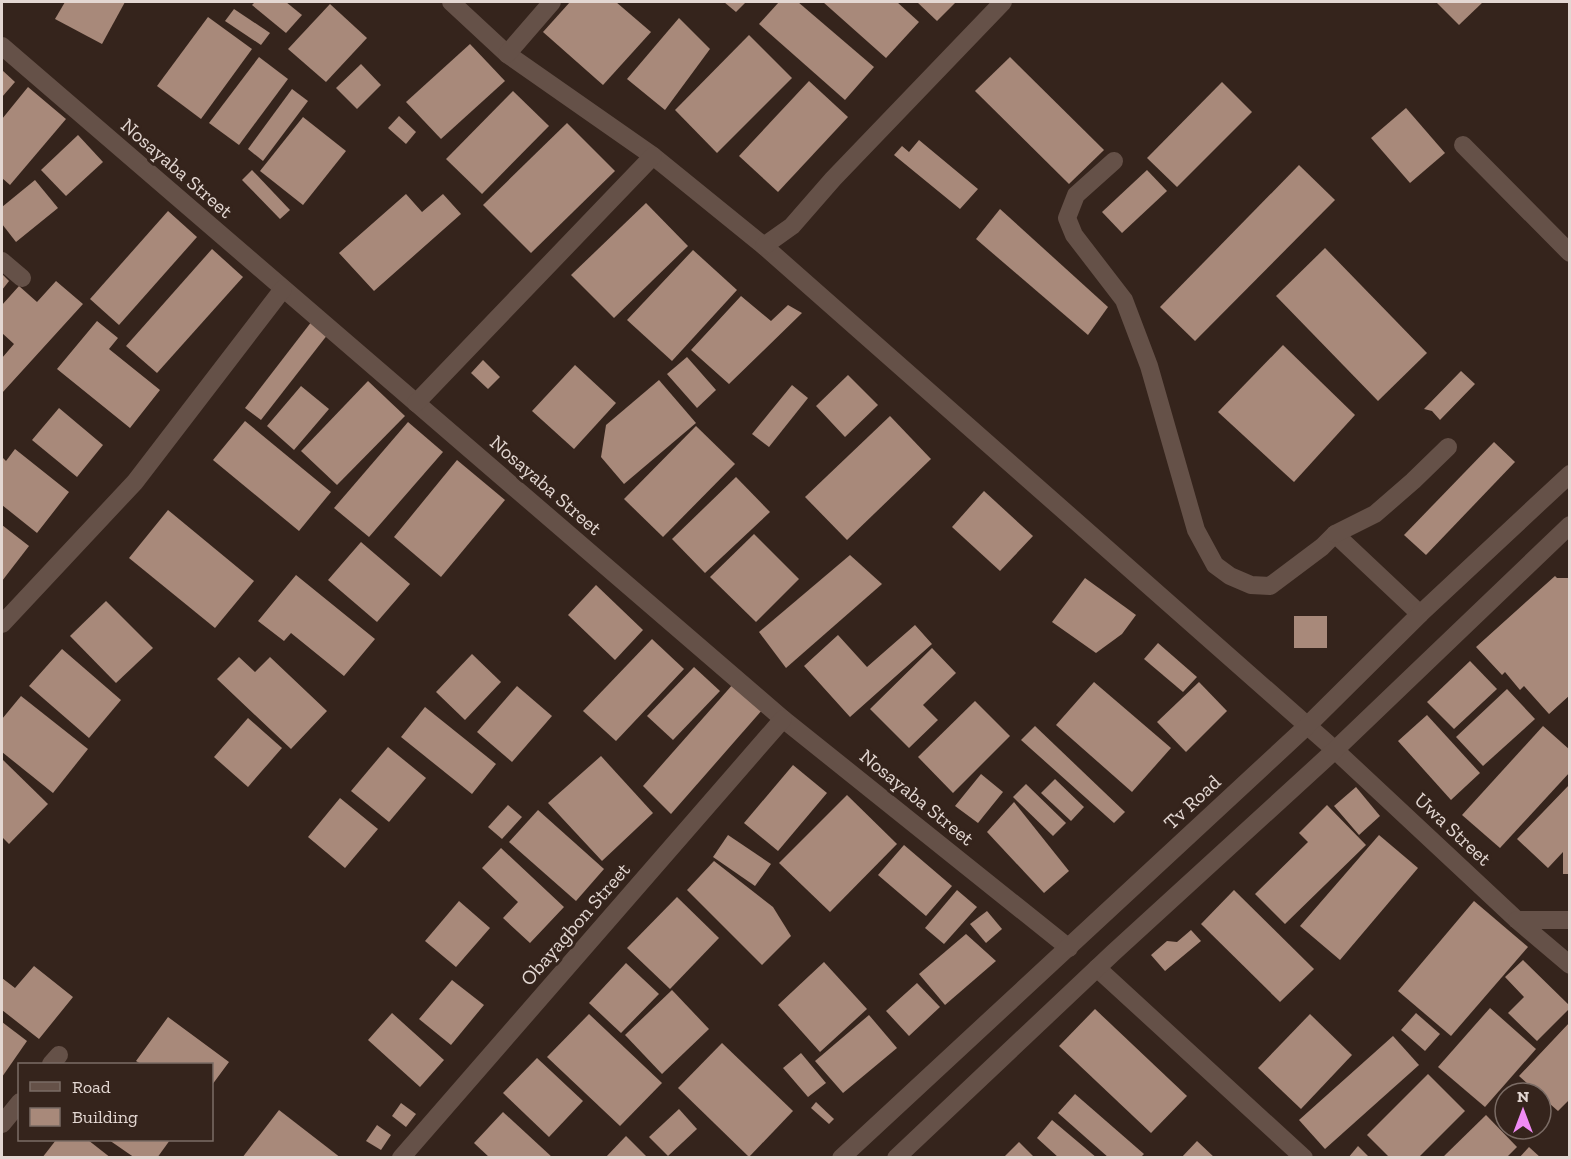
<svg xmlns="http://www.w3.org/2000/svg" width="1571" height="1159" font-family="'Zilla Slab',serif">
<style>
.building{fill:#a8897a}
.lines{fill:none;stroke-linecap:round;stroke-linejoin:round}
.minor{stroke:#655148;stroke-width:18}
.labels{text-anchor:middle;dominant-baseline:central;stroke-width:6;stroke-linejoin:round;paint-order:stroke}
.street-label{font-size:20px;fill:#e3d7d2;stroke:#35241c}
</style>
<rect width="100%" height="100%" fill="#35241c"/>
<g class="building">
<path d="M65,2h60l-23,42 -47,-25z"/>
<path d="M255,2h31l16,13 -16,18 -34,-28z"/>
<path d="M570,2h46l35,30 -48,53 -60,-53z"/>
<path d="M724,2h22l-10,10z"/>
<path d="M779,2h19l76,65 -29,33 -86,-76z"/>
<path d="M823,2h74l22,20 -33,36z"/>
<path d="M917,2h39l-19,19z"/>
<path d="M1436,2h47l-24,23z"/>
<path d="M330,4l37,34 -41,44 -38,-33z"/>
<path d="M234,9l36,24 -9,12 -36,-24z"/>
<path d="M208,17l44,32 -51,70 -44,-33z"/>
<path d="M679,18l31,31 -45,61 -38,-31z"/>
<path d="M749,35l43,43 -75,75 -42,-43z"/>
<path d="M470,44l35,37 -64,58 -35,-37z"/>
<path d="M259,57l29,22 -49,66 -30,-22z"/>
<path d="M1010,57l94,93 -35,34 -94,-93z"/>
<path d="M361,64l20,21 -24,24 -21,-21z"/>
<path d="M2,70l13,12 -13,15z"/>
<path d="M809,81l39,36 -70,75 -39,-36z"/>
<path d="M1222,82l30,30 -75,75 -30,-29z"/>
<path d="M28,87l38,32 -56,66 -8,-7v-59z"/>
<path d="M292,89l16,12 -45,60 -15,-12z"/>
<path d="M513,91l36,35 -67,68 -36,-35z"/>
<path d="M1406,108l39,45 -35,30 -39,-45z"/>
<path d="M399,116l17,16 -10,12 -18,-16z"/>
<path d="M303,117l43,34 -43,54 -43,-34z"/>
<path d="M567,123l48,48 -84,82 -48,-48z"/>
<path d="M78,135l25,27 -37,34 -25,-26z"/>
<path d="M919,140l59,49 -18,20 -66,-54 8,-9 7,6z"/>
<path d="M1299,165l36,35 -140,141 -35,-34z"/>
<path d="M252,170l38,40 -10,9 -38,-39z"/>
<path d="M1147,170l20,21 -45,42 -20,-21z"/>
<path d="M35,180l23,28 -42,34 -14,-18v-17z"/>
<path d="M406,194l16,18 21,-18 18,20 -87,77 -35,-38z"/>
<path d="M646,203l42,43 -74,72 -43,-43z"/>
<path d="M1000,209l108,98 -20,28 -112,-96z"/>
<path d="M168,211l29,26 -78,88 -29,-26z"/>
<path d="M1325,248l102,105 -49,48 -102,-105z"/>
<path d="M212,249l31,28 -86,96 -31,-27z"/>
<path d="M693,250l44,40 -65,71 -45,-41z"/>
<path d="M2,274l7,7 -7,9z"/>
<path d="M56,281l27,23 -81,89v-35l12,-14 -12,-11v-28l17,-19 18,16z"/>
<path d="M741,296l30,25 17,-16 14,8 -73,71 -38,-34z"/>
<path d="M97,321l21,17 -9,11 51,41 -30,38 -73,-59z"/>
<path d="M312,321l16,13 -67,86 -16,-12z"/>
<path d="M1283,345l72,70 -61,67 -76,-70z"/>
<path d="M687,357l29,33 -19,18 -30,-34z"/>
<path d="M483,360l17,17 -12,12 -17,-16z"/>
<path d="M575,365l41,38 -42,46 -42,-38z"/>
<path d="M1461,371l14,13 -35,36 -8,-9 -8,-2z"/>
<path d="M848,375l30,30 -33,32 -29,-31z"/>
<path d="M659,380l37,43 -72,61 -23,-27 5,-32z"/>
<path d="M368,381l37,35 -68,69 -36,-34z"/>
<path d="M792,385l16,13 -39,49 -17,-13z"/>
<path d="M301,386l28,23 -35,41 -27,-24z"/>
<path d="M59,408l44,37 -26,32 -45,-37z"/>
<path d="M890,416l41,43 -84,81 -42,-43z"/>
<path d="M245,421l86,71 -32,39 -86,-71z"/>
<path d="M408,422l35,30 -74,85 -35,-29z"/>
<path d="M696,426l39,38 -72,73 -39,-38z"/>
<path d="M1494,442l21,20 -89,93 -22,-20z"/>
<path d="M15,449l54,43 -32,41 -35,-28v-48l4,4z"/>
<path d="M457,460l48,40 -64,77 -47,-40z"/>
<path d="M736,477l34,35 -65,61 -33,-34z"/>
<path d="M984,491l49,45 -33,35 -48,-44z"/>
<path d="M168,510l86,71 -39,47 -86,-70z"/>
<path d="M2,525l27,21 -27,35z"/>
<path d="M754,534l45,45 -43,43 -46,-45z"/>
<path d="M361,542l49,42 -33,38 -49,-42z"/>
<path d="M850,555l32,29 -96,84 -27,-36z"/>
<path d="M296,575l79,64 -31,37 -53,-43 -7,8 -26,-20z"/>
<path d="M1555,576l2,2h13v117l-21,19 -25,-28 -4,4 -15,-18 -3,3 -26,-28z"/>
<path d="M1085,578l51,37 -14,19 -26,19 -44,-31z"/>
<path d="M596,585l47,45 -28,30 -47,-45z"/>
<path d="M106,601l47,47 -37,35 -46,-47z"/>
<rect x="1294" y="616" width="33" height="32"/>
<path d="M915,625l17,19 -82,73 -46,-51 34,-31 29,32z"/>
<path d="M652,639l32,30 -68,72 -33,-30z"/>
<path d="M1158,643l39,34 -14,15 -39,-33z"/>
<path d="M932,648l24,25 -33,32 15,15 -29,28 -39,-39z"/>
<path d="M62,649l59,51 -32,38 -60,-52z"/>
<path d="M472,654l29,28 -36,38 -29,-28z"/>
<path d="M239,657l16,15 15,-15 57,54 -36,38 -74,-70z"/>
<path d="M1470,661l27,28 -43,40 -27,-27z"/>
<path d="M694,667l26,24 -47,49 -26,-24z"/>
<path d="M1094,682l77,66 -39,44 -76,-67z"/>
<path d="M1199,682l28,29 -41,41 -29,-30z"/>
<path d="M734,683l29,26 -92,105 -28,-28z"/>
<path d="M517,686l35,30 -40,46 -35,-30z"/>
<path d="M1507,689l28,30 -52,47 -27,-29z"/>
<path d="M21,696l67,53 -35,44 -51,-41v-33z"/>
<path d="M975,701l35,35 -57,57 -35,-36z"/>
<path d="M425,707l71,57 -24,30 -71,-57z"/>
<path d="M1427,715l53,58 -29,27 -53,-59z"/>
<path d="M248,718l34,30 -34,39 -34,-30z"/>
<path d="M1035,726l90,86 -11,11 -93,-83z"/>
<path d="M1543,726l27,24v22l-70,76 -38,-33z"/>
<path d="M388,747l38,31 -37,44 -38,-31z"/>
<path d="M601,756l52,57 -51,48 -54,-58z"/>
<path d="M2,759l46,45 -39,40 -7,-7z"/>
<path d="M793,765l34,28 -49,58 -34,-28z"/>
<path d="M981,774l22,18 -25,31 -23,-17z"/>
<path d="M1055,779l29,28 -13,14 -30,-28z"/>
<path d="M1026,784l40,39 -13,13 -40,-39z"/>
<path d="M1570,784v90h-7v-22l-15,16 -31,-29z"/>
<path d="M1356,787l24,29 -21,19 -25,-29z"/>
<path d="M847,795l50,49 -67,68 -51,-49z"/>
<path d="M340,798l38,31 -33,39 -37,-31z"/>
<path d="M1014,802l55,69 -25,22 -57,-61z"/>
<path d="M508,805l14,12 -20,22 -14,-12z"/>
<path d="M1327,805l39,40 -81,79 -30,-30 53,-52 -9,-9z"/>
<path d="M538,810l66,59 -28,32 -67,-59z"/>
<path d="M728,835l43,29 -16,22 -42,-29z"/>
<path d="M1379,835l39,33 -78,92 -40,-34z"/>
<path d="M904,845l48,41 -26,30 -48,-41z"/>
<path d="M501,848l63,59 -34,36 -27,-25 15,-16 -36,-34z"/>
<path d="M714,861l59,46 18,29 -29,29 -75,-75z"/>
<path d="M957,890l20,17 -33,37 -19,-16z"/>
<path d="M1234,890l80,79 -34,33 -79,-78z"/>
<path d="M677,897l42,41 -49,51 -43,-41z"/>
<path d="M459,901l31,27 -34,39 -31,-26z"/>
<path d="M1474,901l54,46 -77,89 -53,-45z"/>
<path d="M987,911l15,18 -16,14 -16,-19z"/>
<path d="M1191,930l10,11 -36,30 -14,-16 16,-14 10,1z"/>
<path d="M966,934l30,27 -51,44 -26,-31z"/>
<path d="M1523,960l47,46v2l-33,33 -29,-28 16,-16 -19,-20z"/>
<path d="M824,962l43,47 -47,43 -42,-47z"/>
<path d="M626,963l33,31 -38,39 -32,-30z"/>
<path d="M34,966l39,31 -34,42 -37,-29v-32l13,10z"/>
<path d="M452,980l32,25 -33,40 -32,-26z"/>
<path d="M917,983l23,24 -31,29 -23,-25z"/>
<path d="M672,990l37,39 -47,45 -37,-39z"/>
<path d="M1490,1008l46,41 -51,58 -47,-40z"/>
<path d="M1095,1009l92,87 -36,37 -92,-87z"/>
<path d="M392,1013l52,47 -24,27 -52,-47z"/>
<path d="M1416,1013l24,21 -15,17 -24,-21z"/>
<path d="M589,1014l73,69 -42,43 -73,-69z"/>
<path d="M1310,1014l42,41 -51,54 -43,-41z"/>
<path d="M869,1015l28,33 -54,45 -28,-32z"/>
<path d="M168,1017l61,45 -17,23v-21h-71l-5,-3z"/>
<path d="M2,1022l25,19 -25,36z"/>
<path d="M1570,1022v77l-12,12 -17,-15v-3h-3l-19,-17z"/>
<path d="M1393,1036l26,29 -94,84 -26,-29z"/>
<path d="M722,1043l71,68 -44,46 -71,-69z"/>
<path d="M801,1053l25,30 -18,14 -25,-29z"/>
<path d="M537,1058l46,43 -34,36 -46,-44z"/>
<path d="M1428,1074l37,37 -47,47h-28l-23,-23z"/>
<path d="M1075,1094l69,60 -4,4h-31l-51,-45z"/>
<path d="M816,1102l18,17 -5,5 -18,-16z"/>
<path d="M401,1103l15,11 -10,13 -14,-11z"/>
<path d="M679,1109l18,20 -29,27 -19,-19z"/>
<path d="M279,1110l62,48h-99z"/>
<path d="M503,1112l50,46h-63l-16,-15z"/>
<path d="M1486,1115l31,32 -11,11h-64z"/>
<path d="M1052,1120l45,38h-38l-22,-20z"/>
<path d="M377,1125l14,10 -10,15 -15,-9z"/>
<path d="M626,1136l22,22h-43z"/>
<path d="M56,1140h32l23,18h-69z"/>
<path d="M109,1140h61l-13,18h-22z"/>
<path d="M1197,1141l18,17h-34z"/>
<path d="M1019,1142l16,16h-29l-1,-2z"/>
<path d="M1358,1146l12,12h-22z"/>
<path d="M1529,1147l12,11h-22z"/>
</g>
<g class="lines">
<g class="minor">
<path d="M451,2l56,52 146,102 111,90 571,504 182,170 53,45"/>
<path d="M2,46l781,673 286,229"/>
<path d="M507,54l45,-52"/>
<path d="M1463,145l107,108"/>
<path d="M1114,161l-38,34 -9,23 7,17 50,65 25,66 47,164 19,35 15,11 21,9 19,1 52,-39 13,-13 85,80"/>
<path d="M764,246l28,-20 41,-47 170,-177"/>
<path d="M2,261l20,17"/>
<path d="M416,403l237,-247"/>
<path d="M1335,534l40,-20 38,-33 35,-34"/>
<path d="M2,624l133,-142 148,-193"/>
<path d="M1517,920h53"/>
<path d="M1097,968l207,190"/>
<path d="M51,1064l8,-9"/>
<path d="M2,1124l18,-22"/>
<path d="M401,1158l382,-439"/>
<path d="M841,1158l466,-432 113,-112 150,-140"/>
<path d="M896,1158l217,-205 222,-203 235,-225"/>
</g>
</g>
<g class="labels">
<g class="street-label">
<text transform="translate(177 168) rotate(41)">Nosayaba Street</text>
<text transform="translate(546 485) rotate(41)">Nosayaba Street</text>
<text transform="translate(917 797) rotate(39)">Nosayaba Street</text>
<text transform="translate(1192 802) rotate(-43)">Tv Road</text>
<text transform="translate(1453 829) rotate(43)">Uwa Street</text>
<text transform="translate(575 924) rotate(-49)">Obayagbon Street</text>
</g>
</g>
<rect width="1571" height="1159" fill="none" stroke="#e3d7d2" stroke-width="6"/>
<rect x="18" y="1063" width="195" height="78" fill="#35241c" stroke="#7b6c65" stroke-width="1.5"/>
<rect x="30" y="1082" width="30" height="9" fill="#655148" stroke="#7b6c65" stroke-width="1.5"/>
<text x="72" y="1093" font-size="18" fill="#e3d7d2">Road</text>
<rect x="30" y="1108" width="30" height="18" fill="#a8897a" stroke="#7b6c65" stroke-width="1.5"/>
<text x="72" y="1123" font-size="18" fill="#e3d7d2">Building</text>
<g transform="translate(1523 1111)"><circle r="28" fill="#35241c" stroke="#7b6c65" stroke-width="1.5"/>
<path d="M0-4.5L10 22L0 15L-10 22Z" fill="#f08bf5"/>
<text y="-9" font-size="16" font-weight="bold" text-anchor="middle" fill="#e3d7d2">N</text>
</g>
</svg>
